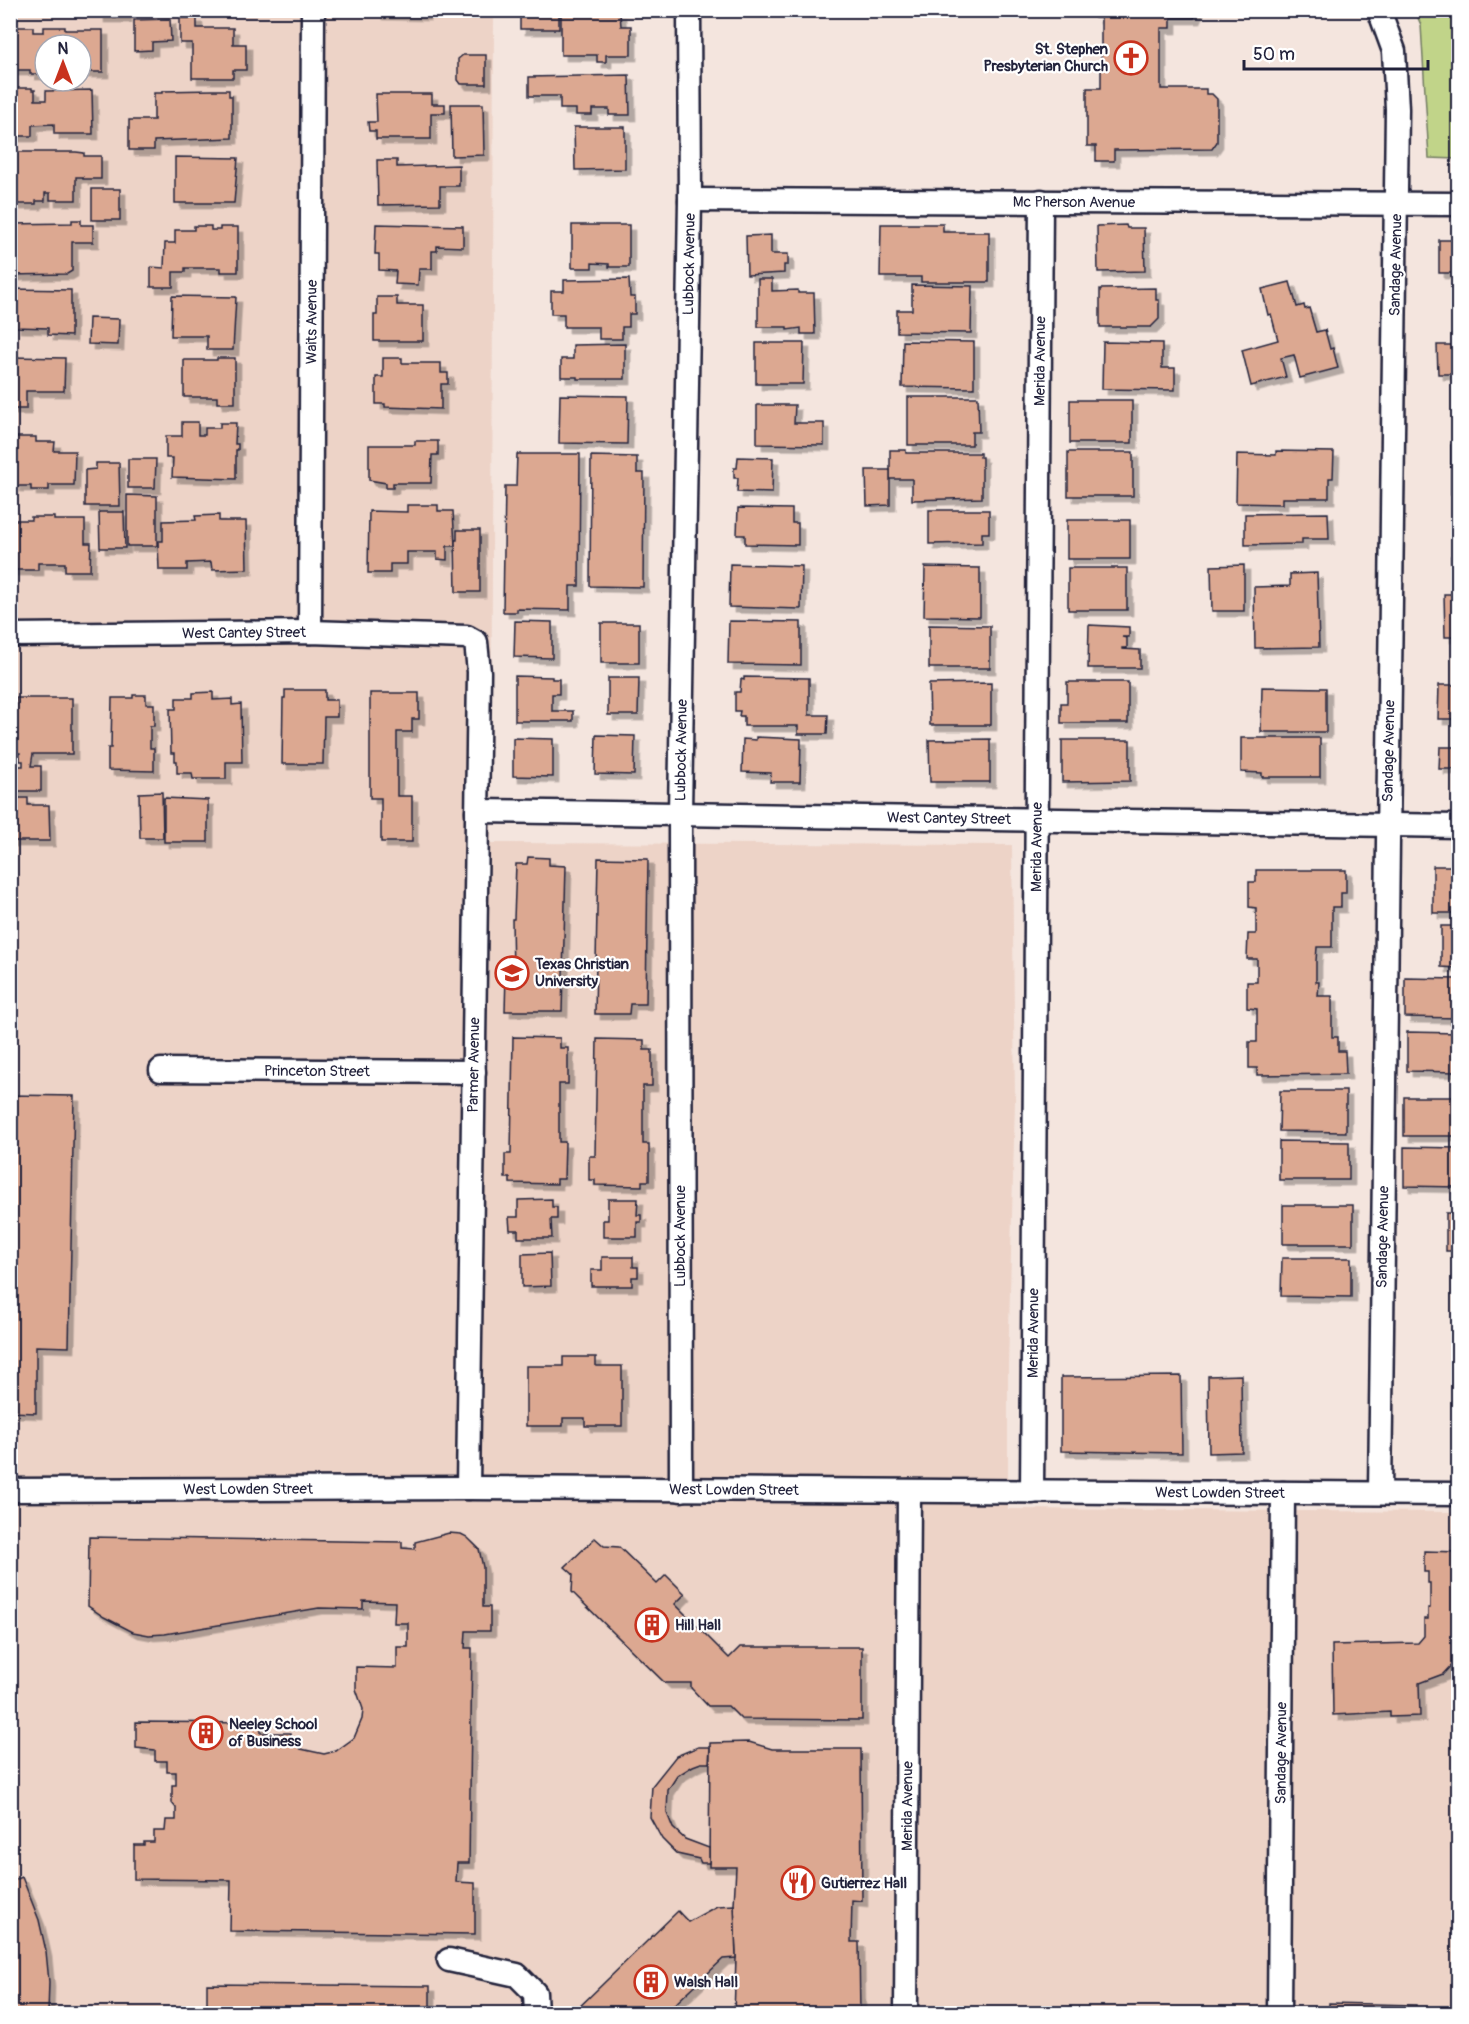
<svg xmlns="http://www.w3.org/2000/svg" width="1469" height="2024" font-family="Pangolin,sans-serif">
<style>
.built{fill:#edd3c7;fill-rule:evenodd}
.green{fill:#c1d489;stroke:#727b62;stroke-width:1.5}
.building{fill:#dca891;stroke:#22223b;stroke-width:1.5;filter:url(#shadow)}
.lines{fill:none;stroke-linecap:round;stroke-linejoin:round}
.street-casing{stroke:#22223b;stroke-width:27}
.street{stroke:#fff;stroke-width:22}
.labels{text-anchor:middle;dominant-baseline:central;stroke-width:4.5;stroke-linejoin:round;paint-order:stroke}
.poi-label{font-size:15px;font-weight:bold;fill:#22223b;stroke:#fff;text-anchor:start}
.street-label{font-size:15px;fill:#22223b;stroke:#fff}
</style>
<defs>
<filter id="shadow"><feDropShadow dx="5.5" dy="5.5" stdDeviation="0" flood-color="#0004"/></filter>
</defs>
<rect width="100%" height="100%" fill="#f4e5de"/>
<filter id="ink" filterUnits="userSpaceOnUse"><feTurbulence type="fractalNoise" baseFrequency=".0167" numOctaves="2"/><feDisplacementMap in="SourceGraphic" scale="12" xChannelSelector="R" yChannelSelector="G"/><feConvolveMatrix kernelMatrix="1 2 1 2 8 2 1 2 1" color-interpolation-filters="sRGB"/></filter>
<g filter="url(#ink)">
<path class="built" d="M11,11h483l-3,832 521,2 3,256 -7,266v142l450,3v501l-1447,1zM45,45h36v36h-36z"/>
<path class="green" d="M1415,11h43v148l-29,-1 -8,-133z"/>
<g class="building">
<rect x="99" y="10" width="27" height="7"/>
<path d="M377,10h48v5l-48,-1z"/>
<path d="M1091,10h107l-4,8h-23v10h-10v61h45v5h6l5,5v43l-5,7 -98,1v11h-18v-15h-9v-58h14v-70h-6v-6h-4z"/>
<rect x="520" y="11" width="39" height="18"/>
<path d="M561,13h59l1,13h10v29h-25v7h-9v-7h-36z"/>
<path d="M180,18h17v10h36v16h13v26h-13v8h-41v-35h-12z"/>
<path d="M170,19l1,22 -19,1v8l-18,1v-31z"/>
<path d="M12,27h21v5h11v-5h21v3h38v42h-22v-27h-36v29h-15v-4h-20z"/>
<path d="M463,55h23v29h-25l-3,-4v-21z"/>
<path d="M629,75l1,40h-21v-6h-17v6h-16v-6h-16v-13h-31v-19z"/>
<path d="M15,88h17v2h3v10h11v-9l46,-1 1,44h-39v-10l-22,1v11h-20v-32h3z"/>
<path d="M213,90h16v6h3v42l-78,3v9h-25v-30h25v-27h8v-2z"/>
<path d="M376,94h56v10h13v9h-14v26h-55v-8h-7l-1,-9h9z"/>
<path d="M451,104h32l1,51 -32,1z"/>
<path d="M574,127h51v42l-50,1z"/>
<path d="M10,152h66l8,1v3h17v23h-18v-2h-7v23h-26v-7h-5v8h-9v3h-21v-11h-5z"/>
<path d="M175,157l63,1 -4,45h-59z"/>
<path d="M377,160h20v7l62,-2v21h-19v18l-62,1z"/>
<rect x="92" y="189" width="28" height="31"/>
<path d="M72,220h9v5h12v17h-21v29l-5,3 -57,1v-51l62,-1z"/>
<path d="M376,224l87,2v21l-26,-1v5h-5v18h-13l-1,16 -23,-1 1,-13 -17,-1v-16h-4z"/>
<path d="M881,224h62v8h46v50h-68v-5h-41z"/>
<path d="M572,225h57v42h-20v-3l-17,-1v5h-20z"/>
<path d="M1126,225l1,3h17l1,43 -47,1 -1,-46z"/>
<path d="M194,226h17v4h9v-3h18v45h-17v-4h-36v4h-12v15h-22v-20l13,1 1,-25h10v-13h19z"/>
<path d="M771,235v19h17v11h-4v8l-37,2 -1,-39z"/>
<rect x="1439" y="240" width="19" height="33"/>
<path d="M629,279l1,18h5v17h-6v13h-7v12h-23v-12h-35v-13h-13v-23h13v-11z"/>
<path d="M758,279h14v12l26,-1v3h16l1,41h-14v-6l-14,2v-3h-29z"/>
<path d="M1290,282l7,25 7,-2 1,4 4,-1 7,24 9,-2 5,19 3,-1 5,20 -38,10 -6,-23 -13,3 5,19 -35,9 -9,-36 36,-10 -7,-26 -3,1 -6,-26z"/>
<path d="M912,285l60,1 -1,47 -74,-1v-22h15z"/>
<path d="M1156,288v12h3v19l-8,8h-51v-38z"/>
<path d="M10,289l61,1v46l-23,-1v-7l-33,-1v-15h-5z"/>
<path d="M172,296l64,1 -3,53h-26v-14h-36z"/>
<path d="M377,297h20v8h26v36h-49v-26h3z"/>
<path d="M89,318l30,1 -1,26 -30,-1z"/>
<path d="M903,341l71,1v46l-72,-1z"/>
<path d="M1103,342l59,1v25h13v22l-73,-1z"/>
<path d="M756,343h48l-1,41h-47z"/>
<path d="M625,344v35h-48v-2h-16v-18h12v-14z"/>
<path d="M1437,345h21v29h-20z"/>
<path d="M10,357l55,1 -1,33h-38v18h-16z"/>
<path d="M217,358h18v45h-18v-6h-33v-37h33z"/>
<path d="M383,358h19v5h39v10h7v11h-7v25l-56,-2v-3h-9v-27h7z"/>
<path d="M560,395l68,1 -1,48 -68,-1z"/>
<path d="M908,397h70l1,35h-7v13h-64z"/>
<rect x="1070" y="400" width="62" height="43"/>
<path d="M757,405h38l-1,18h30v22l-67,-1z"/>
<path d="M182,422h16v13h7v-7h15v-5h16l-1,21h3v6h-2v29l-64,-2 1,-19h-7v-22h16z"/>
<path d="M14,437h22v5h19l-1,9h21l-1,34h-25v5h-18v-4h-16v-4h-5v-37h4z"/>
<path d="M415,441h23v14h-6l-1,28h-38v5h-7v-5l-17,-3v-35h46z"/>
<rect x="1451" y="445" width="7" height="49"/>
<path d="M890,450h16v3h74v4h2v41l-70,2v-21h-22z"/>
<path d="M1276,451l58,1 -1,26h-4v20h-47v6l-46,-1 1,-49 39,1z"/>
<rect x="1068" y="452" width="65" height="44"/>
<path d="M517,454h63l-1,132h-9v24l-53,-1v3h-14l2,-126h11z"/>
<path d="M591,456l46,1v16h7l-1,114 -53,-1z"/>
<path d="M738,457l35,1 -1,35 -35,-1 1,-14h-4v-10h3z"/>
<path d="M128,459h28l-1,29h-27z"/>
<path d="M96,463h23l1,43h-35v-36l11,-1z"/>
<path d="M866,470h24v35l-23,1z"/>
<path d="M127,495l30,1v50h-30z"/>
<path d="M407,505h31v6h15l2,35h-8v14l-10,-1v-7h-30v12h-17v9h-22l1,-62 38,1z"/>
<path d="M738,508l54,1v14h6v22l-53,-1v-9h-8z"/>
<path d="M929,510h60v23h-7v10l-53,1z"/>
<path d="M99,512h25l1,36h-25z"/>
<path d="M1328,513l1,26h-27v5l-57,1v-31z"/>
<path d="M1457,513h1v71h-7v-28h5z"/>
<path d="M219,515v6h27l1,48 -35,1 -1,-8 -24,1v7h-28l-1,-29h5v-20l33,-1 -1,-4z"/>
<path d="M31,517h23v3h31v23h6l-1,28h-25v-8h-27v7h-28v-50h21z"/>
<rect x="1067" y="520" width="63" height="39"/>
<path d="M457,530h23v62h-24l-1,-52h2z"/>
<path d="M730,564l72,2 -1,43 -72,-2z"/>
<path d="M1244,565v46h-32l-1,-45z"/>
<path d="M925,567l55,1v49l-56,-1z"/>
<rect x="1068" y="568" width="59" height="42"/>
<path d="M1317,573l2,74 -64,1 -1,-61 36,-1v-12z"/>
<path d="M1444,594h14v43h-13z"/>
<path d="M515,621l37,1v36l-38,-1z"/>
<path d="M729,621l72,1v43l-73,-1z"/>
<rect x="601" y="623" width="38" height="40"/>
<path d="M929,625l61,1v42h-61z"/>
<path d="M1089,625l40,2v10h-7l5,1v10h-5v1l18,1v18h-52z"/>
<path d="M515,676l37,1v2h7v15h-7v17h21v10h-58z"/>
<path d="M744,677l65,1v37h19l-1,19h-29v-8h-54v-10h-5l1,-5h-5v-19h5l1,-13 3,1z"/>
<path d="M608,678h31l-1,37h-30z"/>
<path d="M1067,682h61v41h-67v-20h6z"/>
<path d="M991,683v42h-61l-1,-41z"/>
<path d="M1439,685h19v34h-20z"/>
<path d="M1262,687l64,1v44h-65z"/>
<path d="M285,690h40v10h12v17h-13l-1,47h-41l1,-66h2z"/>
<path d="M213,692v8l19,-1v6l9,-1 1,58h-16v17h-33l-1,-6h-15v-12h-2v-8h-4l-1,-44h6v-11h17v-5z"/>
<path d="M370,693h49v26h-7v13h-15v64h15v46h-31v-44h-11z"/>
<path d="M133,695h13v9h8v22h-4v22h4v23l-46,-1v-22h3l1,-50h21z"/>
<path d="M16,698h56v56h-39l-2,12h10v25h-31v-25h13v-5h-3v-8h-4v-22h-6v-21h6z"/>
<path d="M596,735l39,1 -1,39 -39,-1z"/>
<path d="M756,737l45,2 -1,43h-30l1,-9 -29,-1 1,-33 13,1z"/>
<path d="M513,738l40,1v38l-40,-1z"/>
<path d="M1241,738h79v39h-58v-4l-21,-1z"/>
<path d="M990,739v43h-60l-1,-42z"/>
<path d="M1062,740h68v41l-68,1z"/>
<path d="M1440,747h18v22h-19z"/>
<path d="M162,792l1,46h-23l-1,-45z"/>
<path d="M10,798h18v7h21l1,36h-40z"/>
<path d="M164,798l44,2v42h-44z"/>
<path d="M528,857l21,1v7l17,1 -4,145h-57l1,-36 7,1 -1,-57h2l2,-55h11z"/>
<path d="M598,858l50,1 -2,145h-16l-1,10h-34z"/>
<rect x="1433" y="866" width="25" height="47"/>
<path d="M1256,870h90v23h-5v14h-9v40h-15l-1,14v21h3l-1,14h14v41h6v14h7l1,23 -89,1v-7h-8v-26h8v-33l-10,-1v-26h10v-23h-10l1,-25h8v-26l-7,-1v-25h7z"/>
<path d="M1441,926h17v42l-17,-1z"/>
<path d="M1405,978l53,1v39l-53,-1z"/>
<path d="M1407,1032l51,1v39l-51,-1z"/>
<path d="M513,1037l47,1v10h8v36h-9v58h6l-1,37h-7v5l-47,-1v-5h-5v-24h6z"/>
<path d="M597,1039l47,1v10h8v36h-9v58h6v37h-7v5l-47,-1v-5h-6v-24h6z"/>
<path d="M1280,1091h66v41l-67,-1z"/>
<path d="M10,1095l64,1 -5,251 -33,-1v67l-26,-1z"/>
<rect x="1404" y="1097" width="54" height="39"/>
<path d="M1279,1141l70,1v38h-70z"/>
<path d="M1404,1147l54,1v39l-54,-1z"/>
<path d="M552,1199v8h5v12h-6l1,19h-34v-8h-8l-1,-13h9v-17z"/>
<path d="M608,1199h30l-1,16h4v7h-4v15h-34v-17h5z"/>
<rect x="1283" y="1205" width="70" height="39"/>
<rect x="1446" y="1213" width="12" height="38"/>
<path d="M550,1253l1,33 -29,1v-33z"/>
<path d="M602,1257h31v10h5v10h-6v9h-41v-16h11z"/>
<path d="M1282,1258h69v39l-70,-1z"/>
<path d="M563,1357h33v9h26v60h-37v-8h-22v8h-37v-60h37z"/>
<path d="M1241,1375l1,77 -33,1 -1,-77z"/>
<path d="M1181,1376l1,77 -121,-2v-74z"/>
<path d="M449,1533l12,1 6,3 12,12 4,18v40h7v24h-24l-1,17h7l-3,215h-12l-1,19 19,1v51l-245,-3 1,-51 -97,-1v-34h10v-3h10v-11h11l1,-11h10v-12l-4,-5v-18h4v-13h-9v-11h-12v-11l-19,-2v-26l125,1v10h30v9l10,7 23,5 12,-3 18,-13 8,-19 1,-10 -7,-20v-22l41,1v-21h11v-24h-14l1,-21 -32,-1v8l-44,-1 -154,26 -16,1 -16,-3 -29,-15 -16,-11 1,-69 313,5v6l13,1v-7z"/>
<path d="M595,1538l9,8 15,1 38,37 9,-9 19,19 -10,10 54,54 11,-11h122v73l-121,-1 -13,-13h-20l-17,-18v-5h-26l-93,-91 1,-18 -8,-7z"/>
<path d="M1424,1551l34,1v106l-15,16 -24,9 1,33 -30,1v-5l-57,3 -1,-70 86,-2 6,-7v-17h4v-11h2v-25h-2v-11h-4z"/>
<path d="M749,1742l23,7h89l1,152 -10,-1 -1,42h8l1,72h-126l2,-56 -2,-53 2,-38h-27l1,-124z"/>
<path d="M698,1747h12l-1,16h-8l-8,3 -16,10 -9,14 -1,23 6,15 12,11 24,9v15h-8l-2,-4 -22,-5 -15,-15 -12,-22 2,-31 24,-30z"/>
<path d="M22,1877l17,43 7,31 3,31 -1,32h-38v-132z"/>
<path d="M734,1905l2,53 -13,1 -50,47 6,8h-107l106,-103 10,11 29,-16z"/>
<path d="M207,1984l223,2v28h-223z"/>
<path d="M1329,2003l87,2v9h-87z"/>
</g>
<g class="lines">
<defs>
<g id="street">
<path d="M1379,10l15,41 3,58 -17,1384"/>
<path id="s1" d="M690,200l768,4"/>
<path id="s2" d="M310,632l3,-622"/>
<path id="s3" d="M10,635l300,-3 157,5 9,5 3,30 -11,816"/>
<path id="s4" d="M477,811l981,15"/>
<path id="s5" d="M161,1070l313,2"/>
<path id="s6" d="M10,1490l458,-2 990,6"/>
<path id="s7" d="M681,1490l-1,-677 10,-613 -1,-190"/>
<path id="s8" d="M1032,1492l9,-1291"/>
<path d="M449,1960l68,15 18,18 1,21"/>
<path id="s9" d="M906,2014l3,-523"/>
<path id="s10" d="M1279,2014l4,-521"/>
</g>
</defs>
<use href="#street" class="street-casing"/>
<use href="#street" class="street"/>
</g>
</g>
<defs>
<symbol id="church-ring" viewBox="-11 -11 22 22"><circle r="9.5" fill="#fff" stroke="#c8321e" stroke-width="1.5"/><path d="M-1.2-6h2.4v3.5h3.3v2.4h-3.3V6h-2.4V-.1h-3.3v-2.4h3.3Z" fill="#c8321e"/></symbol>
<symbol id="university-ring" viewBox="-11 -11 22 22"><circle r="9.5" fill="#fff" stroke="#c8321e" stroke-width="1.5"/><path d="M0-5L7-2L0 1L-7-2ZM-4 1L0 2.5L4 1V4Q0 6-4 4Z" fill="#c8321e"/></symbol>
<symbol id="building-ring" viewBox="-11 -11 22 22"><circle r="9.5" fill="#fff" stroke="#c8321e" stroke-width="1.5"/><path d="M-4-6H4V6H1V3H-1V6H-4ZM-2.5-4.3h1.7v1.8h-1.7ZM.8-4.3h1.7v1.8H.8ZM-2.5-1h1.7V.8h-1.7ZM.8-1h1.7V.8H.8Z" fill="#c8321e"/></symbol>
<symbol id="restaurant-ring" viewBox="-11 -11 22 22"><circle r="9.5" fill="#fff" stroke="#c8321e" stroke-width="1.5"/><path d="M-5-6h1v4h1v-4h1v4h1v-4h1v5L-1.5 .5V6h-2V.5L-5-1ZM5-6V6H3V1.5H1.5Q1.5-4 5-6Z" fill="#c8321e"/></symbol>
</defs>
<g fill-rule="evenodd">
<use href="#church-ring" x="1112" y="39" width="38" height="38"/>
<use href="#university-ring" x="493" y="954" width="38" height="38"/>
<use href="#building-ring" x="633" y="1606" width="38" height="38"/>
<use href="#building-ring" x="187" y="1714" width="38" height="38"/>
<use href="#restaurant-ring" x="779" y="1864" width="38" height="38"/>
<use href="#building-ring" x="632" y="1963" width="38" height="38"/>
</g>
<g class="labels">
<g class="poi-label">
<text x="1108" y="49" text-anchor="end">St. Stephen<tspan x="1108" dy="17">Presbyterian Church</tspan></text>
<text x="535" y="964">Texas Christian<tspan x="535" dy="17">University</tspan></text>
<text x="675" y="1625">Hill Hall</text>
<text x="229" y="1724">Neeley School<tspan x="229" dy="17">of Business</tspan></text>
<text x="821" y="1883">Gutierrez Hall</text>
<text x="674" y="1982">Walsh Hall</text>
</g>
<g class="street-label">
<text stroke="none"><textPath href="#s1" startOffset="384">Mc Pherson Avenue</textPath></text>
<text stroke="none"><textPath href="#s7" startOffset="1226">Lubbock Avenue</textPath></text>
<text transform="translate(1396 265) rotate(-89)">Sandage Avenue</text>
<text stroke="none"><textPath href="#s2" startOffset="310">Waits Avenue</textPath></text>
<text stroke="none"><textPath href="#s8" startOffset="1131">Merida Avenue</textPath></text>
<text stroke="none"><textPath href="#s3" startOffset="234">West Cantey Street</textPath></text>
<text stroke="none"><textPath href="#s7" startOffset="740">Lubbock Avenue</textPath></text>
<text transform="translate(1389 751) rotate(-89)">Sandage Avenue</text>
<text stroke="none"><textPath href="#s4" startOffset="472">West Cantey Street</textPath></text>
<text stroke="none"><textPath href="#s8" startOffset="645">Merida Avenue</textPath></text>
<text transform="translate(474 1065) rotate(-89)">Parmer Avenue</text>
<text stroke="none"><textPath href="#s5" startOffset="156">Princeton Street</textPath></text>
<text transform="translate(680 1236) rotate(-90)">Lubbock Avenue</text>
<text transform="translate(1383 1237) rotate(-89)">Sandage Avenue</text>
<text stroke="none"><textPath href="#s8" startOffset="159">Merida Avenue</textPath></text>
<text stroke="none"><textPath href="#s6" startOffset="238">West Lowden Street</textPath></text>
<text stroke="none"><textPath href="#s6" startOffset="724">West Lowden Street</textPath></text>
<text stroke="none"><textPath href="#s6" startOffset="1210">West Lowden Street</textPath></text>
<text stroke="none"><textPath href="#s10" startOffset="261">Sandage Avenue</textPath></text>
<text stroke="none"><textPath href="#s9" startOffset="208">Merida Avenue</textPath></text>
</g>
</g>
<rect width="1469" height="2024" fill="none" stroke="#fff" stroke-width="36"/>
<rect x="18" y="18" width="1433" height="1988" fill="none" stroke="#22223b" stroke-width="2" filter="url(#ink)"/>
<g transform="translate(63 63)"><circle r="28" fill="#ffffff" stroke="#a7a7b1" stroke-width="1.5"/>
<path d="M0-4.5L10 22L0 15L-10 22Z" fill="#c8321e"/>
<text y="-9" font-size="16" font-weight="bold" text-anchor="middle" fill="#22223b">N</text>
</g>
<path d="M1244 60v9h184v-9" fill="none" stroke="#22223b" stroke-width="3"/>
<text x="1253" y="60" font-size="18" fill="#22223b" stroke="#ffffff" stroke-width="4.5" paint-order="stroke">50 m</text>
</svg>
